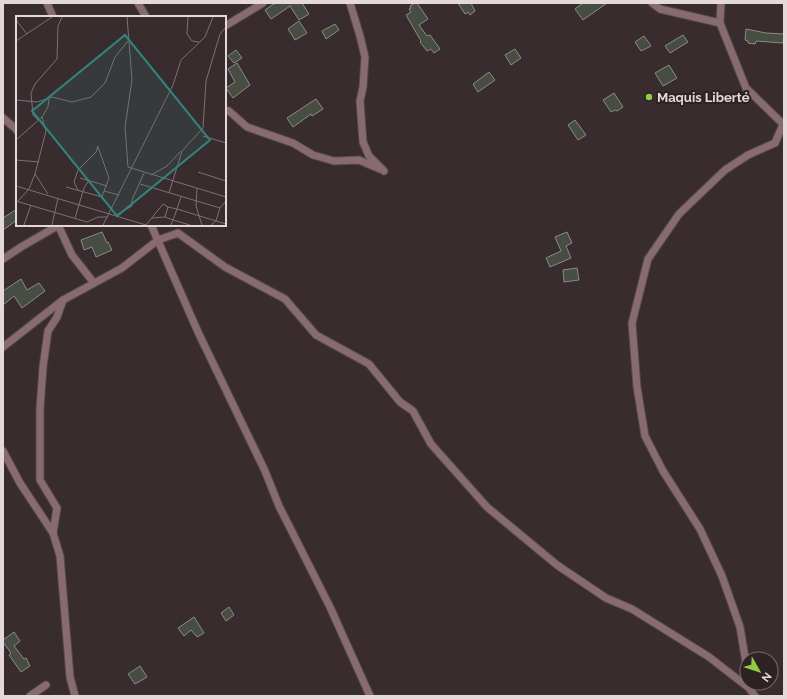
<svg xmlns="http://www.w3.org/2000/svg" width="787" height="699" font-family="Raleway,sans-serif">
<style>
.building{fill:#474d42;stroke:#878e81}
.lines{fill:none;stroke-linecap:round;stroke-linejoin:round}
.minor-casing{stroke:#54484a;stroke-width:9}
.minor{stroke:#876b70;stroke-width:7}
.poi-dot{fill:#90cd41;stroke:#2f2224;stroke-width:1.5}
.labels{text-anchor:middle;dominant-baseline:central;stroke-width:4;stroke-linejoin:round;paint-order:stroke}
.poi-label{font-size:13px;font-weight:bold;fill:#e3d9da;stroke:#2f2224;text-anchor:start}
.inset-road{fill:none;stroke:#7d7173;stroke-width:1}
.view{fill:#2f857e;fill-opacity:0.15;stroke:#2f857e;stroke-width:2}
.inset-edge{fill:none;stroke:#e3d9da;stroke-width:2}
</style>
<rect width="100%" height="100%" fill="#392c2e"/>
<g class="building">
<path d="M275,3h27l7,11 -10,6 -9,-14 -19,13 -6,-9z"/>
<path d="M415,3h2l11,16 -9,6 8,11 3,-1 10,14 -6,4 -3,-4 -4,2 -7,-9 1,-1 -15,-26 5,-3 -2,-3 2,-1 -1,-2z"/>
<path d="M458,3h13l4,8 -5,4 -2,-3 -3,2z"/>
<path d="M583,3h24l-24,17 -8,-11z"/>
<path d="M299,21l8,12 -12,7 -7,-11z"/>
<path d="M335,24l4,6 -13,9 -4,-8z"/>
<path d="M746,29l20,4 18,1 -1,9 -27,-2 -1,3 -7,-1v-2l-3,-1z"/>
<path d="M683,35l5,7 -18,11 -5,-7z"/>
<path d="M644,36l7,10 -10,5 -6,-9z"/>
<path d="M515,49l6,9 -10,7 -6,-10z"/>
<path d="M236,50l6,8 -8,5 -6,-7z"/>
<path d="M237,63l13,22 -17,13 -7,-10 9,-6 -7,-13z"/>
<path d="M669,65l8,13 -14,8 -8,-13z"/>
<path d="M489,72l6,8 -17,12 -5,-8z"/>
<path d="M614,93l9,14 -6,4 -2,-1 -4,2 -8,-12z"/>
<path d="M316,99l7,10 -11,7 -1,-2 -18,13 -6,-9z"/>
<path d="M575,120l11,15 -8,5 -10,-15z"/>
<path d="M17,209v11l-14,10v-12z"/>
<path d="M102,232l5,11 1,-1 4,8 -16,7 -4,-10 -8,3 -3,-10z"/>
<path d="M567,232l5,11 -6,3 5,12 -21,9 -4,-9 15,-7 -6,-14z"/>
<path d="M577,268l2,12 -15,2 -1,-12z"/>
<path d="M21,279l6,11 12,-7 6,8 -23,17 -8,-12 -11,9v-14z"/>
<path d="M229,607l5,8 -8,6 -5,-8z"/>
<path d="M194,617l10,16 -7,4 -6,-7 -7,6 -6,-8z"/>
<path d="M14,632l6,9 -6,5 10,13 2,-1 4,8 -9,6 -12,-17 2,-2 -8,-11v-2z"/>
<path d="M140,666l7,11 -12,7 -7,-10z"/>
</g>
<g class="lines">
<defs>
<g id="minor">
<path d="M47,3l6,14"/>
<path d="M138,3l8,14"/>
<path d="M350,3l10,33 5,21 -2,30 -3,14 3,41 6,14 15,15"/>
<path d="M652,3l8,6 60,14 26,65 37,36"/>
<path d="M720,23l1,-20"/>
<path d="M225,26l38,-23"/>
<path d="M225,110l4,1 18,16 46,16 20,12 21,6 25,-1 21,9"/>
<path d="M3,118l13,11 1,2"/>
<path d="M58,225l14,30 22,28"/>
<path d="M151,225l47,107 67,139 14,35 51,101 40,89"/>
<path d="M3,259l18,-12 38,-22"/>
<path d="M3,347l60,-47 59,-32 36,-28 20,-7 47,34 60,32 31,36 53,29 31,38 13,9 18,33 56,63 70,58 49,33 26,11 77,48 40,31 6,8"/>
<path d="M3,451l17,32 33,50 7,23 10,121 5,19"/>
<path d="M53,533l4,-25 -17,-28v-71l3,-42 5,-36 9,-14 6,-17"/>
<path d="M747,669l-7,-42 -18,-51 -22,-47 -37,-58 -18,-35 -8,-49 -5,-64 16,-64 31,-45 46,-44 23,-15 27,-12 9,-21"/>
<path d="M30,696l16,-11"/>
</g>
</defs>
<use href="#minor" class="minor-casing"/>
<use href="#minor" class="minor"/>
</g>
<circle class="poi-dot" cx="649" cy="97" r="4"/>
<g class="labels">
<g class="poi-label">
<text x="657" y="97">Maquis Liberté</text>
</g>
</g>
<g transform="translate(16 16)">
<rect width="210" height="210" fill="#392c2e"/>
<path class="inset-road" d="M111,1l5,63 -7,47 3,40 98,30M172,1l-1,17 5,7 7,1M0,4l11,14M0,25l36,-24M0,84l21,2 15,-5 20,5 19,-5 14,-14 10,-26 13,-16M22,104l-5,-5 -2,-22 4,-9 22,-25 1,-33 4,-9M187,120l23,7M0,124l26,-23M82,131l11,31 -5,13M0,144l23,2M182,156l28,9M135,159l16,-9 14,-15M64,162l27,8M124,168l80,24 6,-7M0,170l130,39M50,171l36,10 2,-6 15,4M181,172l-1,18 6,19M62,174l-4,-8 4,-12 18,-18 2,-6M153,177l13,-42 21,-23 3,-47 14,-47 6,-7M32,178l-13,-20 11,-43 -4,-14 6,-10 1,-9M165,181l-4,12 49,15M0,185l71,21 11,-5h10M2,185l11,-12 6,-15M152,191l9,2 -4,11 17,5M100,199l16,-9v-6l12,-27M59,202l9,-30 5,-8M136,202l13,-1M8,209l7,-20M36,209l6,-27M87,209l70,-140 8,-25 24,-23 8,-20M130,209l17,-21 5,3 -3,10 8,3 -2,5M195,209l5,-4 4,-13"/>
<path class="view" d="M109,19l85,105 -93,76 -85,-105z"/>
<rect width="210" height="210" class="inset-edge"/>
</g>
<rect width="787" height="699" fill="none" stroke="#e3d9da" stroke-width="8"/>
<g transform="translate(759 671) rotate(129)"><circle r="19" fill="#2f2224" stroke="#776b6d"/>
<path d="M0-3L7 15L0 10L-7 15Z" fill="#90cd41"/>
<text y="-6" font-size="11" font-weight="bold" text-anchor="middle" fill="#e3d9da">N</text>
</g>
</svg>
